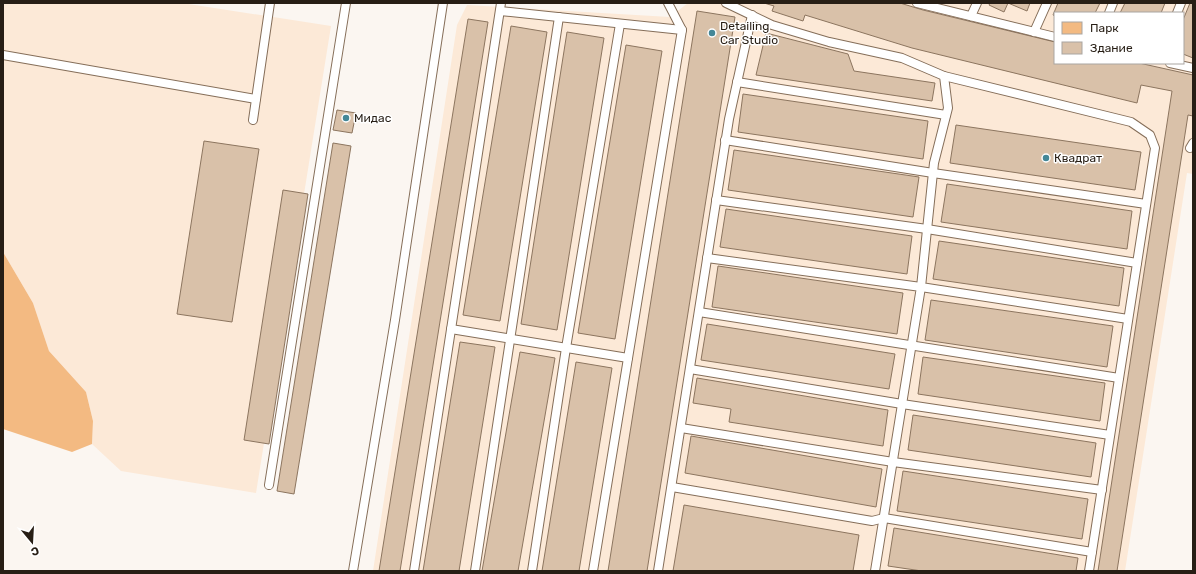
<svg xmlns="http://www.w3.org/2000/svg" width="1196" height="574" font-family="Rubik,sans-serif">
<style>
.built{fill:#fce9d7;fill-rule:evenodd}
.green{fill:#f3ba82}
.building{fill:#d9c1a9;stroke:#8c755f}
.lines{fill:none;stroke-linecap:round;stroke-linejoin:round}
.lane-casing{stroke:#856e59;stroke-width:10}
.lane{stroke:#fff;stroke-width:8}
.poi-dot{fill:#448797;stroke:#fff;stroke-width:1.5}
.labels{text-anchor:middle;dominant-baseline:central;stroke-width:3;stroke-linejoin:round;paint-order:stroke}
.poi-label{font-size:12px;fill:#271e15;stroke:#fff;text-anchor:start}
</style>
<rect width="100%" height="100%" fill="#fbf6f1"/>
<g class="built">
<path d="M3,3h179l149,23 -75,467 -135,-22 -29,-27 1,-23 -7,-29 -37,-41 -16,-48 -30,-51z"/>
<path d="M688,3h505v171l-6,-1 -62,398h-752l84,-546 10,-20 203,12zM1055,13h128v50h-128z"/>
</g>
<path class="green" d="M3,252l30,51 16,48 37,41 7,29 -1,23 -20,8 -69,-23z"/>
<g class="building">
<path d="M764,3h136l23,7 132,32v21h84l54,12v41l-5,-1 -71,456h-19l74,-480 -31,-6 -4,18 -225,-55 -107,-33 -2,6 -31,-10 2,-5z"/>
<path d="M990,3h18l-4,9 -15,-7z"/>
<path d="M1008,3h22l-3,8z"/>
<path d="M1058,3h42l-5,10h-40v3l-2,-1z"/>
<path d="M1125,3h40l-4,10h-41z"/>
<path d="M1190,3h3v55l-10,-4v-34z"/>
<path d="M697,11l38,6 -88,554h-39z"/>
<path d="M468,19l20,3 -88,549h-21z"/>
<path d="M511,26l36,6 -47,289 -37,-6z"/>
<path d="M567,32l37,6 -47,292 -36,-6z"/>
<path d="M766,33l82,21 6,17 81,12 -3,18 -176,-26z"/>
<path d="M626,45l36,6 -47,288 -37,-6z"/>
<path d="M743,94l185,27 -5,38 -185,-27z"/>
<path d="M337,110l19,3 -4,20 -19,-3z"/>
<path d="M956,125l185,27 -6,38 -185,-27z"/>
<path d="M204,141l55,8 -27,173 -55,-8z"/>
<path d="M333,143l18,3 -57,348 -17,-3z"/>
<path d="M734,150l185,27 -6,40 -185,-27z"/>
<path d="M947,184l185,27 -5,38 -186,-27z"/>
<path d="M283,190l25,4 -39,250 -25,-4z"/>
<path d="M726,209l186,27 -5,38 -187,-27z"/>
<path d="M939,241l185,27 -5,38 -186,-27z"/>
<path d="M718,266l185,27 -6,41 -185,-27z"/>
<path d="M931,300l182,26 -6,41 -182,-27z"/>
<path d="M707,324l188,30 -6,35 -188,-29z"/>
<path d="M460,342l35,5 -36,224h-36z"/>
<path d="M520,352l35,6 -37,213h-36z"/>
<path d="M923,357l182,26 -5,38 -182,-27z"/>
<path d="M576,362l36,6 -33,203h-37z"/>
<path d="M697,378l191,32 -5,36 -154,-24 2,-13 -38,-6z"/>
<path d="M913,415l183,28 -5,34 -183,-27z"/>
<path d="M691,436l191,33 -6,38 -191,-34z"/>
<path d="M903,471l185,28 -6,40 -185,-28z"/>
<path d="M684,505l175,30 -6,36h-180z"/>
<path d="M894,528l184,30 -2,13h-154l-34,-5z"/>
</g>
<g class="lines">
<defs>
<g id="lane">
<path d="M726,3l46,22 57,17 73,16 42,18 4,32 -14,55 -13,124 207,32"/>
<path d="M917,3l138,34"/>
<path d="M500,11l182,19"/>
<path d="M1109,13l4,-10"/>
<path d="M1177,13l4,-10"/>
<path d="M971,16l6,-13"/>
<path d="M1034,32l13,-29"/>
<path d="M3,55l253,44"/>
<path d="M1170,63l23,5"/>
<path d="M944,76l187,46 19,13 5,13 -66,423"/>
<path d="M737,82l209,33"/>
<path d="M253,120l17,-117"/>
<path d="M725,140l208,33 213,31"/>
<path d="M1190,148l3,-5"/>
<path d="M716,200l211,29 210,34"/>
<path d="M707,258l214,29 -46,284"/>
<path d="M699,312l420,66"/>
<path d="M451,329l177,29"/>
<path d="M690,369l212,35 208,31"/>
<path d="M681,428l212,34 209,28"/>
<path d="M269,485l77,-482"/>
<path d="M672,487l200,34 12,-3 208,34"/>
<path d="M353,571l42,-251 48,-317"/>
<path d="M414,571l87,-568"/>
<path d="M475,571l84,-554"/>
<path d="M532,571l34,-223 54,-324"/>
<path d="M593,571l89,-541 -14,-27"/>
<path d="M658,571l71,-452 23,-104"/>
</g>
</defs>
<use href="#lane" class="lane-casing"/>
<use href="#lane" class="lane"/>
</g>
<g class="poi-dot">
<circle cx="712" cy="33" r="4"/>
<circle cx="346" cy="118" r="4"/>
<circle cx="1046" cy="158" r="4"/>
</g>
<g class="labels">
<g class="poi-label">
<text x="720" y="26">Detailing<tspan x="720" dy="14">Car Studio</tspan></text>
<text x="354" y="118">Мидас</text>
<text x="1054" y="158">Квадрат</text>
</g>
</g>
<rect width="1196" height="574" fill="none" stroke="#271e15" stroke-width="8"/>
<rect x="1054" y="12" width="130" height="52" fill="#ffffff" stroke="#a9a5a1"/>
<rect x="1062" y="22" width="20" height="12" fill="#f3ba82" stroke="#a9a5a1"/>
<text x="1090" y="32" font-size="12" fill="#271e15">Парк</text>
<rect x="1062" y="42" width="20" height="12" fill="#d9c1a9" stroke="#a9a5a1"/>
<text x="1090" y="52" font-size="12" fill="#271e15">Здание</text>
<g transform="translate(32 542) rotate(162)" stroke="#ffffff" stroke-width="3" paint-order="stroke">
<path d="M0-3L7 15L0 10L-7 15Z" fill="#271e15"/>
<text y="-6" font-size="11" font-weight="bold" text-anchor="middle" fill="#271e15">С</text>
</g>
</svg>
